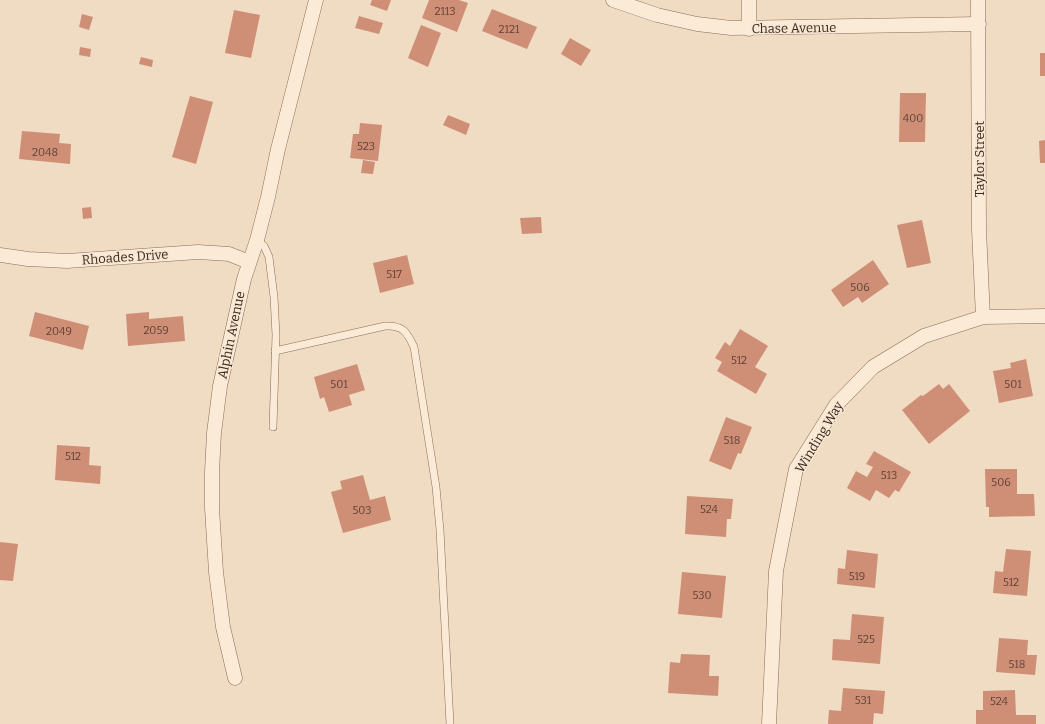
<svg xmlns="http://www.w3.org/2000/svg" width="1045" height="724" font-family="Bitter,serif">
<style>
.building{fill:#cf8f77}
.lines{fill:none;stroke-linecap:round;stroke-linejoin:round}
.lane-casing{stroke:#8a6c59;stroke-width:8}
.street-casing{stroke:#8a6c59;stroke-width:15}
.lane{stroke:#faead6;stroke-width:7}
.street{stroke:#faead6;stroke-width:14}
.labels{text-anchor:middle;dominant-baseline:central;stroke-width:3;stroke-linejoin:round;paint-order:stroke}
.number-label{font-size:11px;fill:#5f4134}
.street-label{font-size:13px;fill:#3a271d;stroke:#f7e7d2}
</style>
<rect width="100%" height="100%" fill="#f0dcc2"/>
<g class="building">
<path d="M372,0h19l-4,11 -17,-6z"/>
<path d="M429,0h30l9,3 -11,29 -35,-14z"/>
<path d="M492,9l45,18 -10,22 -45,-18z"/>
<path d="M234,10l26,5 -9,43 -26,-5z"/>
<path d="M82,14l11,3 -4,13 -10,-3z"/>
<path d="M359,16l24,7 -4,11 -24,-6z"/>
<path d="M421,25l20,8 -13,34 -20,-9z"/>
<path d="M570,38l21,12 -10,16 -20,-12z"/>
<path d="M80,47l11,2 -1,8 -11,-2z"/>
<rect x="1040" y="53" width="5" height="23"/>
<path d="M141,57l12,3 -1,7 -13,-3z"/>
<path d="M900,93h26l-1,49h-26z"/>
<path d="M190,96l23,6 -17,62 -24,-7z"/>
<path d="M448,115l22,9 -4,11 -23,-10z"/>
<path d="M360,123l22,2 -4,36 -28,-3 3,-24h6z"/>
<path d="M22,131l38,3 -1,9 12,1 -1,20 -51,-5z"/>
<path d="M1045,140v23h-5l-1,-22z"/>
<path d="M363,160l12,2 -2,12 -12,-1z"/>
<path d="M91,207l1,11 -9,1 -1,-11z"/>
<path d="M541,217l1,16 -20,1 -2,-16z"/>
<path d="M922,220l9,43 -24,5 -10,-43z"/>
<path d="M407,255l7,29 -34,9 -7,-30z"/>
<path d="M873,260l16,24 -27,19 -4,-6 -15,10 -12,-17z"/>
<path d="M35,312l54,14 -6,24 -54,-14z"/>
<path d="M149,312v7l34,-3 2,25 -57,5 -2,-32z"/>
<path d="M740,329l28,17 -13,21 12,7 -11,20 -39,-23 5,-9 -7,-4 10,-16 5,4z"/>
<path d="M1026,359l7,37 -34,7 -6,-32 18,-3 -1,-5z"/>
<path d="M357,364l8,26 -16,5 3,10 -23,7 -5,-15 -4,2 -6,-22z"/>
<path d="M939,384l4,5 6,-5 21,27 -41,33 -27,-34 19,-15 2,1z"/>
<path d="M726,417l26,10 -11,27 -3,-1 -7,17 -22,-9z"/>
<path d="M57,445l33,2 -1,18 12,1 -1,18 -45,-4z"/>
<path d="M874,451l37,21 -12,20 -4,-2 -6,8 -13,-8 -6,11 -23,-13 9,-17 11,6 6,-10 -7,-3z"/>
<path d="M985,469h32v25h17l1,22 -46,1v-10h-3z"/>
<path d="M363,475l7,25 15,-4 6,24 -48,13 -12,-41 11,-3 -2,-8z"/>
<path d="M687,496l46,3 -2,20h-4l-1,18 -41,-3z"/>
<path d="M0,542l18,2 -5,37 -13,-1z"/>
<path d="M1006,549l25,2 -4,45 -34,-3 2,-22 8,1z"/>
<path d="M847,550l31,4 -3,34 -38,-4 1,-16 7,1z"/>
<path d="M682,572l44,4 -4,42 -44,-4z"/>
<path d="M852,614l32,3 -4,47 -48,-4 1,-21 17,1z"/>
<path d="M999,638l29,2 -1,15h10l-2,20 -39,-3z"/>
<path d="M681,654l29,1 -1,21h10l-1,20 -50,-3 2,-31 10,1z"/>
<path d="M843,688l42,3 -2,23 -9,-1 -1,11h-45l1,-14 12,1z"/>
<path d="M1015,690l1,25h20v9h-60v-14h7v-19z"/>
</g>
<g class="lines">
<defs>
<g id="lane">
<path d="M257,240l7,6 5,11 5,40 2,38 -3,92"/>
<path d="M275,351l110,-25c18,-1 22,6 29,21l22,140 4,43 10,194"/>
</g>
<g id="street">
<path d="M613,0l44,15 40,9 34,4 248,-4"/>
<path d="M978,0l1,230 4,87"/>
<path d="M749,29v-29"/>
<path d="M0,255l28,4 39,2 131,-9 31,2 20,8"/>
<path d="M235,678l-12,-51 -7,-55 -4,-64v-36l2,-39 6,-47 24,-107 13,-39 11,-43 10,-48 38,-149"/>
<path d="M769,724l7,-153 20,-102 40,-64 37,-38 51,-31 59,-19 62,-1"/>
</g>
</defs>
<use href="#lane" class="lane-casing"/>
<use href="#street" class="street-casing"/>
<use href="#lane" class="lane"/>
<use href="#street" class="street"/>
</g>
<g class="labels">
<g class="number-label">
<text x="445" y="11">2113</text>
<text x="509" y="29">2121</text>
<text x="913" y="118">400</text>
<text x="366" y="146">523</text>
<text x="45" y="152">2048</text>
<text x="394" y="274">517</text>
<text x="860" y="287">506</text>
<text x="156" y="330">2059</text>
<text x="59" y="331">2049</text>
<text x="739" y="360">512</text>
<text x="339" y="384">501</text>
<text x="1013" y="384">501</text>
<text x="732" y="440">518</text>
<text x="73" y="456">512</text>
<text x="889" y="475">513</text>
<text x="1001" y="482">506</text>
<text x="709" y="509">524</text>
<text x="362" y="510">503</text>
<text x="857" y="576">519</text>
<text x="1011" y="582">512</text>
<text x="702" y="595">530</text>
<text x="866" y="639">525</text>
<text x="1017" y="664">518</text>
<text x="863" y="700">531</text>
<text x="999" y="701">524</text>
</g>
<g class="street-label">
<text transform="translate(794 28) rotate(-1)">Chase Avenue</text>
<text transform="translate(979 159) rotate(-90)">Taylor Street</text>
<text transform="translate(125 257) rotate(-4)">Rhoades Drive</text>
<text transform="translate(231 335) rotate(-78)">Alphin Avenue</text>
<text transform="translate(819 437) rotate(-59)">Winding Way</text>
</g>
</g>
</svg>
